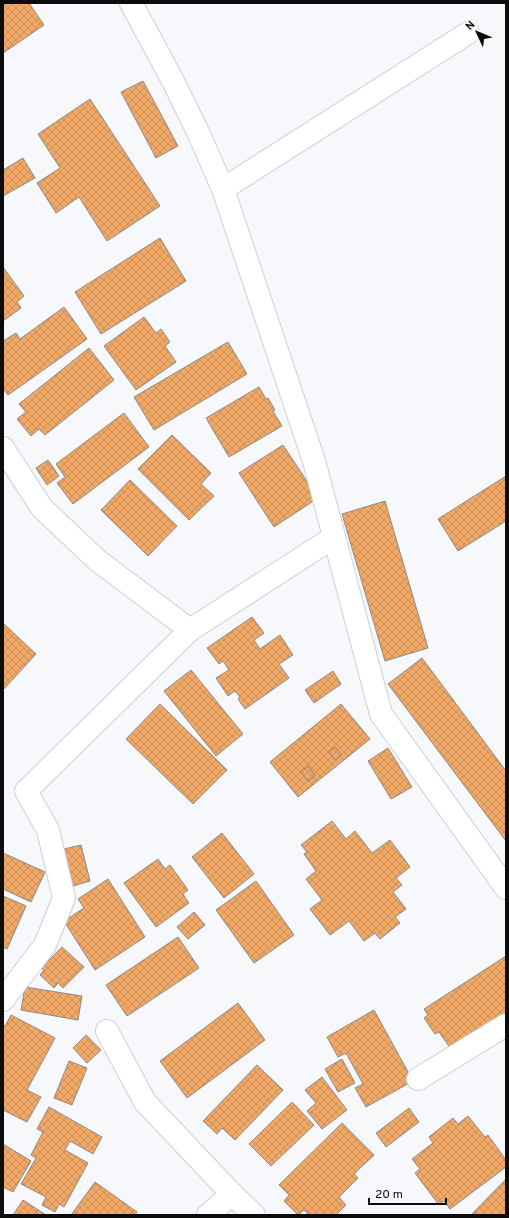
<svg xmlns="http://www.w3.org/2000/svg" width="509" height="1218" font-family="Overpass,sans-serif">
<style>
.building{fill:url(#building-cross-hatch);stroke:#8d8986;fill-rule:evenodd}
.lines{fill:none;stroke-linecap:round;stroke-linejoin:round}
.minor-casing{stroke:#cecfd3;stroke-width:24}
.minor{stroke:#fff;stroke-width:22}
</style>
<defs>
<pattern id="building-cross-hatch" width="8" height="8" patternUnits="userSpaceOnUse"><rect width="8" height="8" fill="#f0a866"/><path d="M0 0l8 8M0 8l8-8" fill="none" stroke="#cd8f57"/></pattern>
</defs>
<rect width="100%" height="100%" fill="#f7f8fc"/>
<g class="building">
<path d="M3,3h26l15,22 -41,28z"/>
<path d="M143,81l35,65 -22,12 -35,-66z"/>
<path d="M90,99l70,107 -53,35 -28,-44 -23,16 -19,-30 23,-15 -22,-34z"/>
<path d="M23,158l12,20 -32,18v-26z"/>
<path d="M160,238l26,43 -85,53 -26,-42z"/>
<path d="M3,267l21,29 -7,6 4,6 -18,13z"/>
<path d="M64,307l23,32 -79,56 -5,-6v-48l13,-8 4,6z"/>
<path d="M144,317l12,16 5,-4 9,13 -5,4 11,16 -40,28 -32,-44z"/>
<path d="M228,342l19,32 -93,56 -20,-33z"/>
<path d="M89,348l25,32 -69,55 -6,-6 -8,7 -14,-17 9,-7 -7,-8z"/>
<path d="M259,387l7,12 2,-1 7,12 -2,1 9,15 -53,31 -23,-39z"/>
<path d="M124,413l25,34 -76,57 -16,-21 8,-6 -9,-13z"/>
<path d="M172,435l39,38 -10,11 13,12 -25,24 -51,-51z"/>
<path d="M283,445l35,53 -44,29 -35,-54z"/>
<path d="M48,460l11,16 -12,9 -11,-17z"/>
<path d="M506,476v45l-48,30 -20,-32z"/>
<path d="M130,480l47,46 -29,30 -47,-46z"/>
<path d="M385,501l43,147 -43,13 -43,-147z"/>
<path d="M252,617l12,16 -10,7 6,9 20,-14 13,20 -14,9 10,14 -44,31 -7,-10 2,-2 -5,-6 -7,5 -12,-18 13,-8 -6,-9 -4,3 -12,-16z"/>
<path d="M3,623l33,31 -33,36z"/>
<path d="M422,658l84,113v70l-118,-157z"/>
<path d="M191,670l52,64 -27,22 -52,-65z"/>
<path d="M333,671l8,13 -27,19 -9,-13z"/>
<path d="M160,704l67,66 -34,34 -67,-65z"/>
<path d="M341,704l29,35 -72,58 -28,-35zM335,747l6,8 -6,5 -6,-8zM308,766l7,10 -7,5 -7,-9z"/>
<path d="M335,747l6,8 -6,5 -6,-8z"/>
<path d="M388,748l24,39 -21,12 -23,-38z"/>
<path d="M308,766l7,10 -7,5 -7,-9z"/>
<path d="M332,821l14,18 9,-8 17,22 18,-13 20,27 -14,11 6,7 -9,7 13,17 -11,8 5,6 -20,16 -5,-6 -11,8 -15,-20 -19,14 -20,-26 12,-9 -16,-21 10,-8 -12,-17 3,-2 -6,-7z"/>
<path d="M222,833l32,41 -30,24 -32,-41z"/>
<path d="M81,845l9,36 -17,5 -9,-37z"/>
<path d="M3,853l42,19 -14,30 -28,-13z"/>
<path d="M158,859l7,10 5,-4 18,25 -5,4 6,9 -33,24 -32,-44z"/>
<path d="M108,879l37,58 -50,33 -31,-49 20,-13 -6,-9z"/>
<path d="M256,881l38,54 -40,28 -38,-53z"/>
<path d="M3,896l23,10 -19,43 -4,-2z"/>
<path d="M194,912l11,13 -17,14 -11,-12z"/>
<path d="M178,937l21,31 -72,48 -21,-31z"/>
<path d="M62,947l22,20 -21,21 -5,-5 -4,5 -14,-13 4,-5 -3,-2z"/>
<path d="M506,956v60l-53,36 -14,-20 -4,2 -11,-16 4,-3 -4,-6z"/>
<path d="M25,987l57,9 -4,24 -57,-10z"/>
<path d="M238,1003l27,37 -78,58 -27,-37z"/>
<path d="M374,1010l39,71 -47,26 -11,-19 8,-4 -17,-31 -8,4 -11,-20z"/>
<path d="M11,1015l44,23 -28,52 14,7 -14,25 -24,-12v-85l2,1z"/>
<path d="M86,1035l15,15 -14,13 -14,-15z"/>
<path d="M342,1059l13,24 -17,9 -13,-23z"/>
<path d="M69,1061l18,7 -15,37 -18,-7z"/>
<path d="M257,1065l26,25 -48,50 -13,-12 -5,6 -14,-13z"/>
<path d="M322,1077l25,33 -25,19 -15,-18 9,-8 -11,-13z"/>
<path d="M292,1102l22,23 -43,41 -22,-22z"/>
<path d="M49,1107l53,30 -9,17 -23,-13 -5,9 23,13 -24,44 -5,-3 -4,8 -13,-7 4,-8 -25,-13 15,-26 -5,-3 12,-23 -6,-3z"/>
<path d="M409,1108l10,14 -33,25 -10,-14z"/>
<path d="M468,1116l17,21 3,-2 18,25v7l-56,42 -6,-8 -5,4 -24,-32 5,-4 -8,-10 21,-16 -4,-6 24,-19 5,6z"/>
<path d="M342,1123l32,32 -20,19 4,4 -19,19 7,8 -10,10h-27l-5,-5 -6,5 -14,-14 5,-6 -10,-10z"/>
<path d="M3,1144l28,17 -18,31 -10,-5z"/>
<path d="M506,1179v36h-35z"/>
<path d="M95,1182l42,30 -2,3h-64z"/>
<path d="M23,1200l23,15h-33z"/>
</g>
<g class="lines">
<defs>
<g id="minor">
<path d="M131,3l42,78 25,51 25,57 91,272 67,253 125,174"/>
<path d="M223,189l245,-156"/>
<path d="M3,448l39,60 55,52 93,70"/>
<path d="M3,1000l42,-55 19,-47 -16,-68 -22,-39 164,-161 144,-93"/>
<path d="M107,1031l38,71 87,92 22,21"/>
<path d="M418,1079l88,-54"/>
<path d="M208,1215l24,-21"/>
</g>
</defs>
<use href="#minor" class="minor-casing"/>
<use href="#minor" class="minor"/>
</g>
<rect width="509" height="1218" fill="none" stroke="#0c0c0d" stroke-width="8"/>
<g transform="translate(477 32) rotate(314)" stroke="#f7f8fc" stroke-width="3" paint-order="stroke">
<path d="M0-3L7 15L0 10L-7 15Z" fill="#0c0c0d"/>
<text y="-6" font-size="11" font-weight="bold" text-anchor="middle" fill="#0c0c0d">N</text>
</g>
<path d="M369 1198v6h77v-6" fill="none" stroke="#0c0c0d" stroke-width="2"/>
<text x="375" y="1198" font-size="12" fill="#0c0c0d" stroke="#f7f8fc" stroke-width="3" paint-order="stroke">20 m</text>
</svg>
